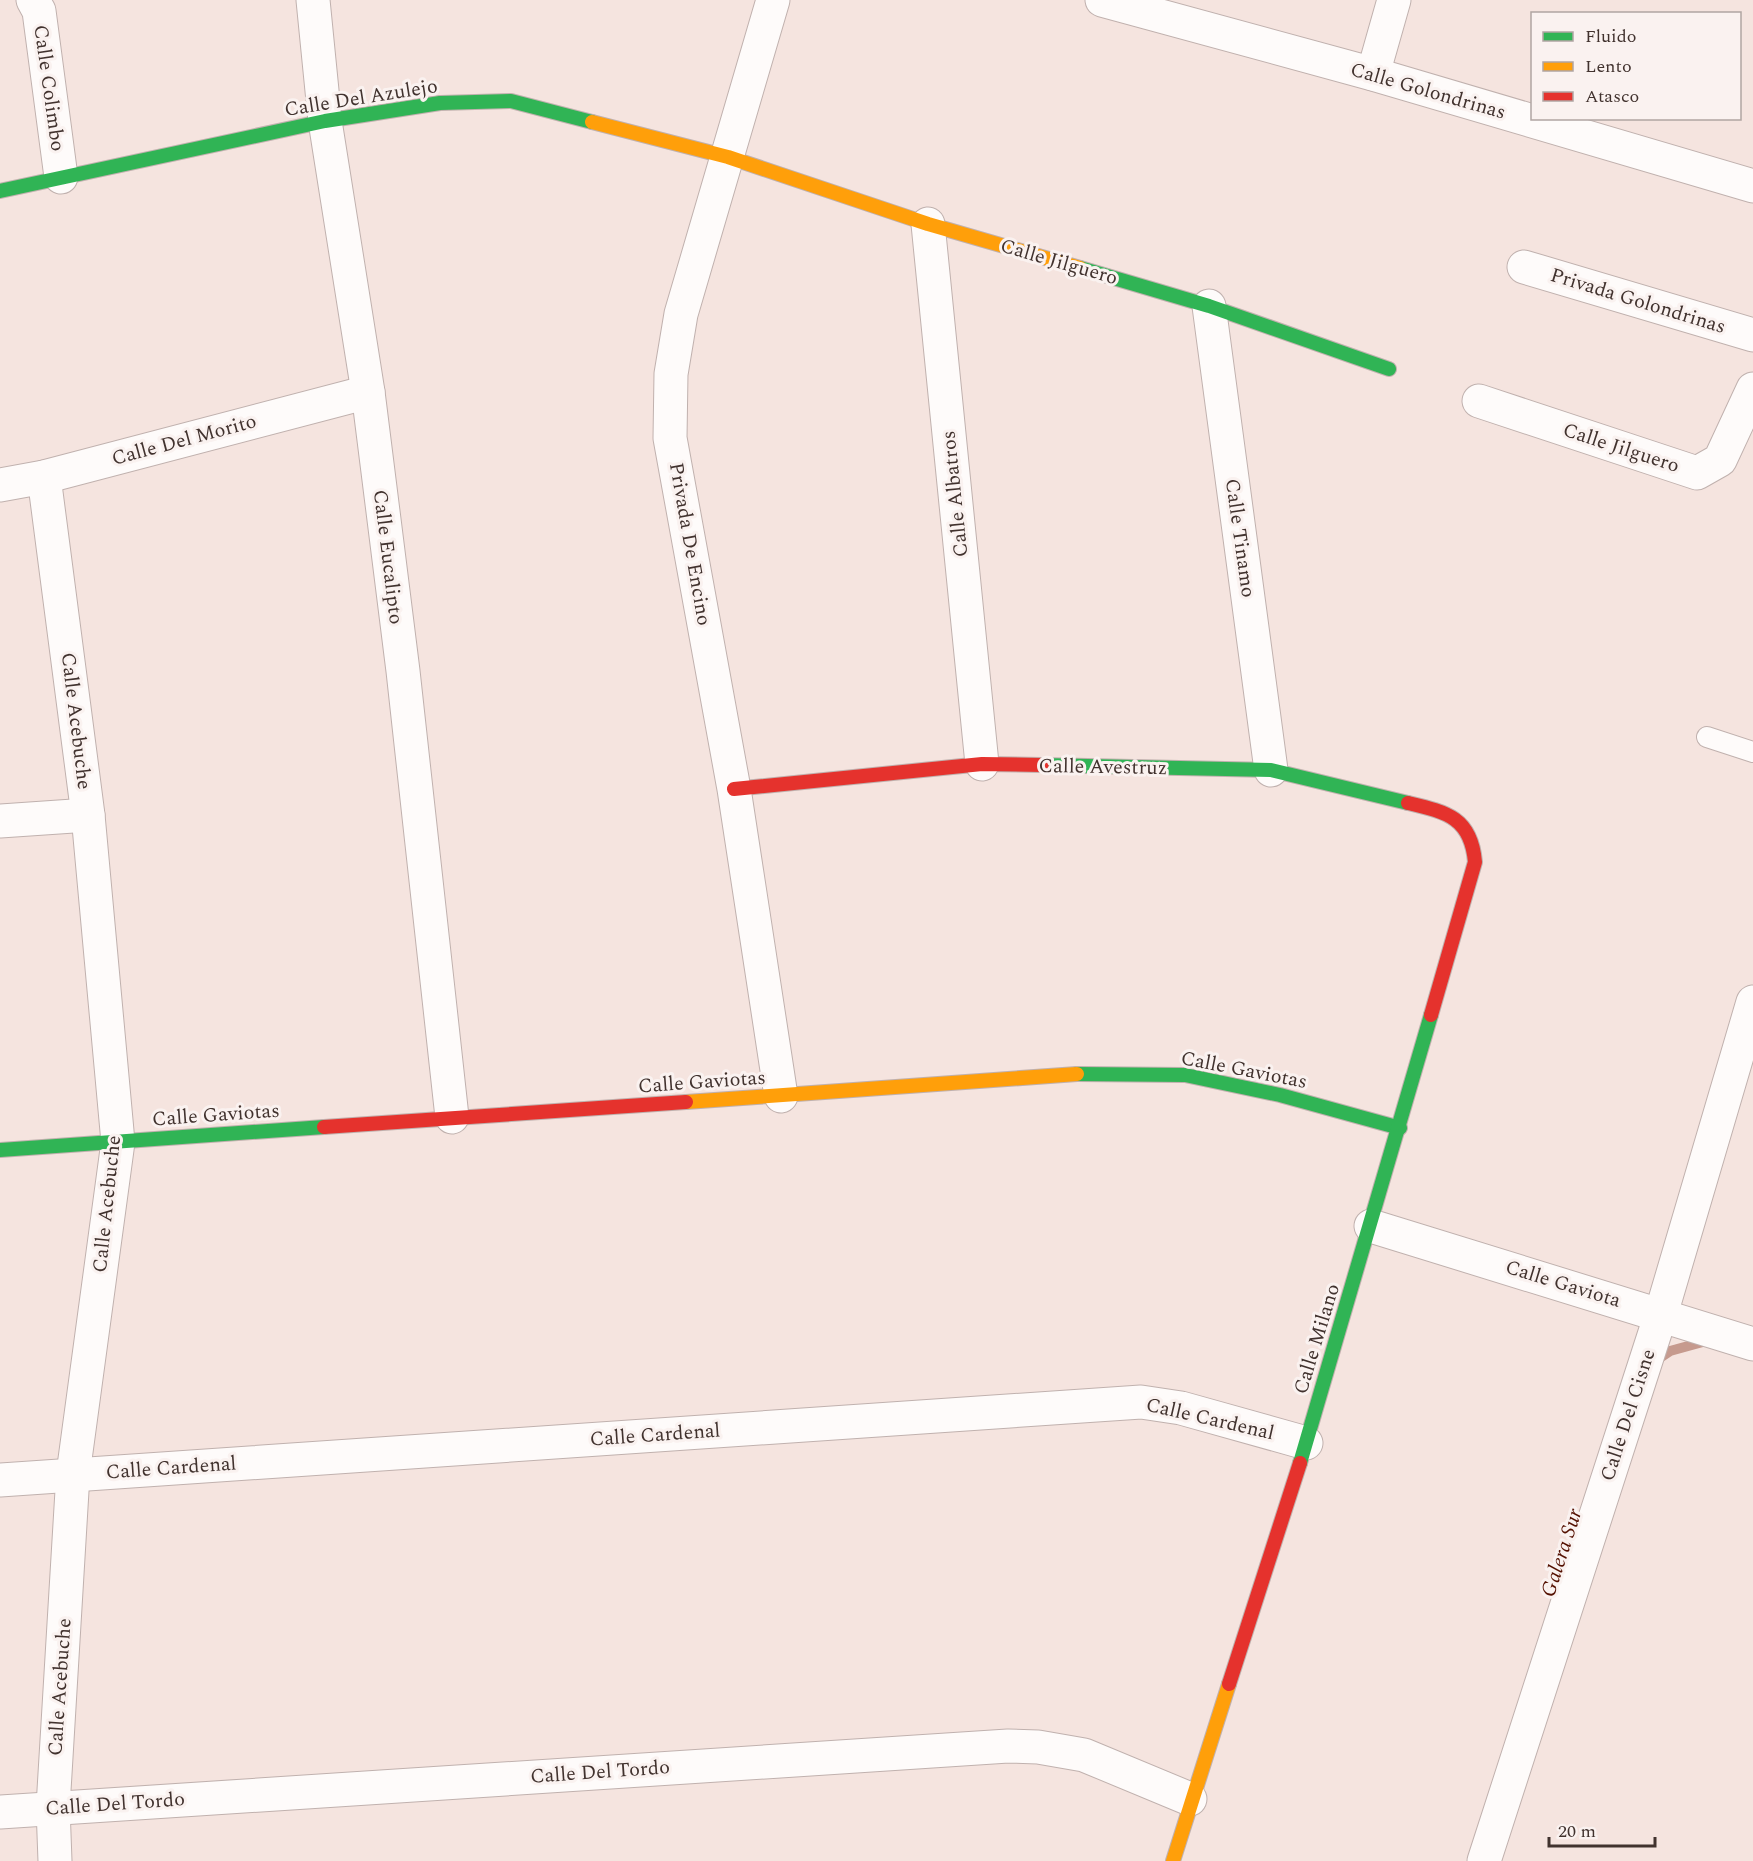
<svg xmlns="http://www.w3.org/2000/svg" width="1753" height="1861" font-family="Spectral,serif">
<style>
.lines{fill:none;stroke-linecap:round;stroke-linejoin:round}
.stream{stroke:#c69a8e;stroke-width:10}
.lane-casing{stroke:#c0b1ae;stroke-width:22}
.street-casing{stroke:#c0b1ae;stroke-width:35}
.fast-casing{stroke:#c0b1ae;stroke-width:16}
.slow-casing{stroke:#c0b1ae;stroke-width:16}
.jam-casing{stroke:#c0b1ae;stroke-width:16}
.lane{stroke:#fefbfa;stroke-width:20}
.street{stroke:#fefbfa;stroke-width:33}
.fast{stroke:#30b455;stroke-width:14}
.slow{stroke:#ff9f0a;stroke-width:14}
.jam{stroke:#e5322d;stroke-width:14}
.labels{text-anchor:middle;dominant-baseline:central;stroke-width:6;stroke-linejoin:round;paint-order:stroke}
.street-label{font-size:20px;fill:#41322e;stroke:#faf2f0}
.water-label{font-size:21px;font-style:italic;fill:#541000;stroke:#faf2f0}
</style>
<rect width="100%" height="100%" fill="#f5e4df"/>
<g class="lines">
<path class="stream" d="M1655,1361l15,-10 40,-11"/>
<defs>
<path id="lane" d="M1707,737l46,15"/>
<g id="street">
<path d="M33,0l6,11 22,166"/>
<path d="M313,0l12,121 43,271 35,279 49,446"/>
<path d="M773,0l-92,314 -10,60 -1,64 64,351 47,307"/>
<path d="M1102,0l271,74 380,112"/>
<path d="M1373,74l21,-74"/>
<path d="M928,224l54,540"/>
<path d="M1524,267l229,68"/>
<path d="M1209,306l62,464"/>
<path d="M1479,401l218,72 23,-13 33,-71"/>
<path d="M44,477l44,338 30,327 -45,332 -20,333 2,54"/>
<path d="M0,485l44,-8 324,-85"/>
<path d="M0,821l88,-6"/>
<path d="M1371,1226l382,118"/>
<path d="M0,1480l1141,-78 40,6 125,35"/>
<path d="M0,1812l1008,-66 30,1 46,8 106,44"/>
<path d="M1484,1861l177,-547 92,-312"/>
</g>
<g id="fast">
<path d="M0,191l325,-70 115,-18 71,-2 81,21"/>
<path d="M1080,268l129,38 180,63"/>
<path d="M1042,765l229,5 137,33"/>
<path d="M1077,1074l108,1 95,20 120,33"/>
<path d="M0,1150l324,-23"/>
<path d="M1300,1463l131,-448"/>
</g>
<g id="slow">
<path d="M592,122l136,35 200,67 152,44"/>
<path d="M686,1102l391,-28"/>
<path d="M1173,1861l56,-177"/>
</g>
<g id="jam">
<path d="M734,789l248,-25 60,1"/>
<path d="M1408,803c38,9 63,14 67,59l-44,153"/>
<path d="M324,1127l362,-25"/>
<path d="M1229,1684l71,-221"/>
</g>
</defs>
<use href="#lane" class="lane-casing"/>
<use href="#street" class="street-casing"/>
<use href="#fast" class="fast-casing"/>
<use href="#slow" class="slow-casing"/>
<use href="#jam" class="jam-casing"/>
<use href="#lane" class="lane"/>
<use href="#street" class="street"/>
<use href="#fast" class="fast"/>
<use href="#slow" class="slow"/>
<use href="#jam" class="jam"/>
</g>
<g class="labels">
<g class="street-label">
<text transform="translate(49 88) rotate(82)">Calle Colimbo</text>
<text transform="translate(1428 91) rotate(16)">Calle Golondrinas</text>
<text transform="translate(361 98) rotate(-9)">Calle Del Azulejo</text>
<text transform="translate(1059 262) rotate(16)">Calle Jilguero</text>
<text transform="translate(1638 301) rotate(17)">Privada Golondrinas</text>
<text transform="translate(184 440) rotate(-15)">Calle Del Morito</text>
<text transform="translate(1621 448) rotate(18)">Calle Jilguero</text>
<text transform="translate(955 494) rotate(-96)">Calle Albatros</text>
<text transform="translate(1240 538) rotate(82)">Calle Tinamo</text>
<text transform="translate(690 544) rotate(80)">Privada De Encino</text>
<text transform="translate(388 557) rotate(83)">Calle Eucalipto</text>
<text transform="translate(76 721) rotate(83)">Calle Acebuche</text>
<text transform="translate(1103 767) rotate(1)">Calle Avestruz</text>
<text transform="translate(1244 1070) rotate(11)">Calle Gaviotas</text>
<text transform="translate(702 1082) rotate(-4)">Calle Gaviotas</text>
<text transform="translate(216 1115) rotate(-4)">Calle Gaviotas</text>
<text transform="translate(107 1204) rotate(-84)">Calle Acebuche</text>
<text transform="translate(1563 1284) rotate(17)">Calle Gaviota</text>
<text transform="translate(1317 1339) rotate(-73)">Calle Milano</text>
<text transform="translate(1628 1415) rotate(-72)">Calle Del Cisne</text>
<text transform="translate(1210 1419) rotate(13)">Calle Cardenal</text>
<text transform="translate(655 1435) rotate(-4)">Calle Cardenal</text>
<text transform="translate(171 1468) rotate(-4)">Calle Cardenal</text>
<text transform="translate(60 1687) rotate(-86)">Calle Acebuche</text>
<text transform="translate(600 1772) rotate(-4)">Calle Del Tordo</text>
<text transform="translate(115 1804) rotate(-4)">Calle Del Tordo</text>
</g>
<g class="water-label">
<text transform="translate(1562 1553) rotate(-72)">Galera Sur</text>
</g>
</g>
<rect x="1531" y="12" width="210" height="108" fill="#faf2f0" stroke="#b0a5a2" stroke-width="1.5"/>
<rect x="1543" y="32" width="30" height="9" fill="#30b455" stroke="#b0a5a2" stroke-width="1.5"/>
<text x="1585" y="42" font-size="18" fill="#41322e">Fluido</text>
<rect x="1543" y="62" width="30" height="9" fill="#ff9f0a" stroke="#b0a5a2" stroke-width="1.5"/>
<text x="1585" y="72" font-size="18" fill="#41322e">Lento</text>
<rect x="1543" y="92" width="30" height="9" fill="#e5322d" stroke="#b0a5a2" stroke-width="1.5"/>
<text x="1585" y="102" font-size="18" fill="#41322e">Atasco</text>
<path d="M1549 1837v9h106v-9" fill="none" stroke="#41322e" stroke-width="3"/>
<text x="1558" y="1837" font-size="18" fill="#41322e" stroke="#faf2f0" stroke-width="4.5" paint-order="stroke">20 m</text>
</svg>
